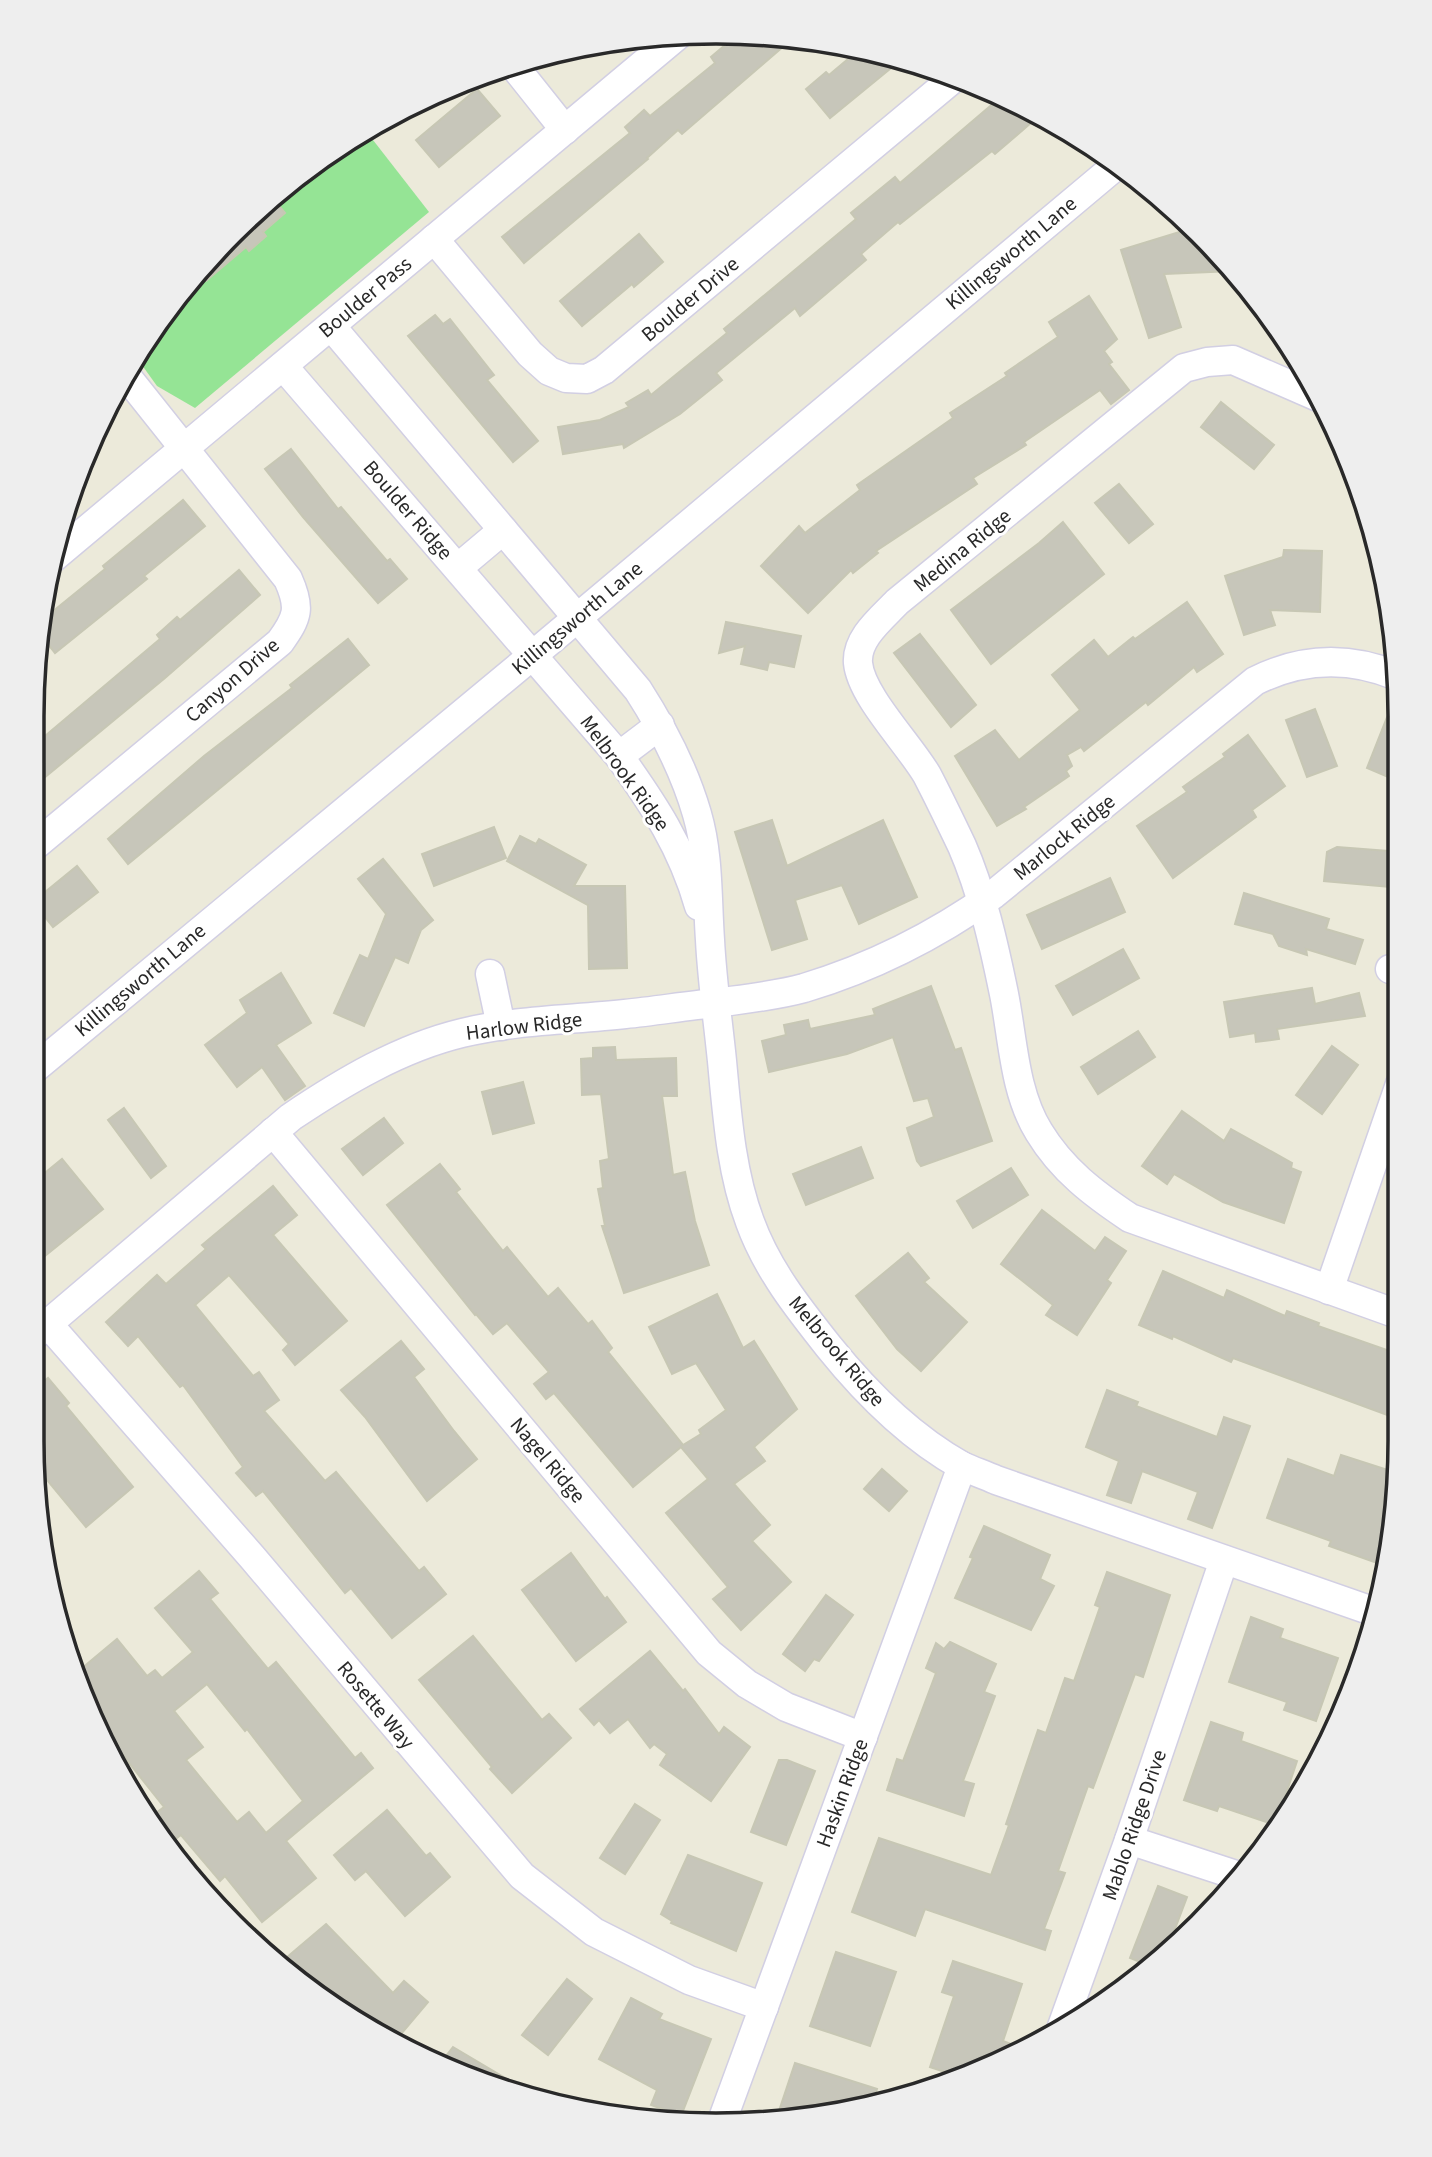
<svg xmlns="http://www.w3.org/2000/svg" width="1432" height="2157" font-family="'Source Sans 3',sans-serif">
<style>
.green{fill:#95e495}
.building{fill:#c7c6ba;stroke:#c7c7b4;stroke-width:2;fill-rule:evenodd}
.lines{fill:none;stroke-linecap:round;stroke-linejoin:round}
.minor-casing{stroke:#d2cfe3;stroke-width:31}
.minor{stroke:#fff;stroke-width:28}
.labels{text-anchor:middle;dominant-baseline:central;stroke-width:6;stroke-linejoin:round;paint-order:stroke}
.street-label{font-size:21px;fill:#292929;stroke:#fff}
.rim{fill:none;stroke:#292929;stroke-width:3.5}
</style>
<rect width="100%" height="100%" fill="#eceada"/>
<path class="green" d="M366,131l63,81 -234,196 -38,-22 -18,-25 93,-129 103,-85z"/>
<g class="building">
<path d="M738,34l54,5 -110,95 -4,-4 -31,28 1,1 -124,104 -22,-26 128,-104 -5,-6 19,-17 6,6 65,-53 -4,-6z"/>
<path d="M861,48l40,12 -71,58 -24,-29 20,-17 3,3z"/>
<path d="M477,89l23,27 -61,51 -23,-27z"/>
<path d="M1002,96l37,20 -44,38 -3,-3 -92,73 -2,-2 -37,32 5,6 -66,56 -5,-8 -79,65 6,7 -42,34 -56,34 -1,-4 -60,10 -5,-27 42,-7 29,-13 -3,-4 22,-13 3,5 76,-62 -3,-4 132,-110 -5,-6 44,-36 5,6z"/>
<path d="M273,199l12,14 -22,19 3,4 -17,15 -3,-4 -40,34 -5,-5 31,-44z"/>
<path d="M1189,229l1,12 16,-1 26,31 -68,3 17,53 -32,11 -28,-88z"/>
<path d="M639,234l24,28 -29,25 -2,-3 -50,42 -22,-25z"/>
<path d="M1089,296l28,43 -13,12 8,11 -3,2 20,26 -18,14 -11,-14 -76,52 2,3 -53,33 4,6 -101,67 2,2 -25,20 -2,-3 -43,43 -47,-47 38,-40 6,7 55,-43 -3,-5 96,-67 -3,-5 57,-37 -2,-3 53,-36 -9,-15z"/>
<path d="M435,315l8,9 7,-5 44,56 -7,5 51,61 -25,21 -105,-126z"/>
<path d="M1221,402l53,43 -20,24 -53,-42z"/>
<path d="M291,449l47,60 3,-2 46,54 3,-2 17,20 -29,24 -75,-86 -38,-48z"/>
<path d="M1119,484l34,40 -24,19 -34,-40z"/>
<path d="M183,500l22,26 -61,50 3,3 -92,74 -15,-19 1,-13 64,-52 -2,-3z"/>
<path d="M1063,522l41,52 -113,90 -40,-54 88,-67z"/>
<path d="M1284,550l38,1 -2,61 -50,-2 5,15 -31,10 -19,-59 58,-19z"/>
<path d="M239,570l21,25 -95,83 -133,110v-41l128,-108 -3,-4 20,-18 3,3z"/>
<path d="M1187,602l36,52 -26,18 -3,-5 -46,38 -2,-3 -62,49 -3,-4 -14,8 5,11 -6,5 3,5 -45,31 2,2 -29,17 -42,-70 40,-26 24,30 61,-50 -28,-35 42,-35 14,17 25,-20 2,2z"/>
<path d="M726,622l75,14 -7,31 -25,-5 -2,8 -26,-6 4,-18 -26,7z"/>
<path d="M920,634l56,71 -25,22 -57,-74z"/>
<path d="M348,639l21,26 -241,199 -20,-25 96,-83 88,-68 -2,-3z"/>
<path d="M1397,692l4,24 -1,66 -33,-14z"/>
<path d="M1315,709l22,57 -30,11 -21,-57z"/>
<path d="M1248,735l37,51 -33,24 4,7 -83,61 -36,-52 50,-34 -4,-5 42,-30 -2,-3z"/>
<path d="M772,820l15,46 96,-46 34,77 -58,27 -17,-39 -47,15 12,39 -35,11 -37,-118z"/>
<path d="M494,827l12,31 -72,28 -12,-32z"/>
<path d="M520,836l16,8 3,-5 47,26 -12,21h51l2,82 -38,1 -1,-64 -81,-44z"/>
<path d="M1337,847l64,5v36l-77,-7 3,-29z"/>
<path d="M383,859l50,61 -12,10 -13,33 -13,-6 -31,69 -30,-13 26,-58 8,4 18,-45 -28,-35z"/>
<path d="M77,866l21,26 -45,35 -20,-25z"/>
<path d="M1110,878l15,34 -83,37 -15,-34z"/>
<path d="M1244,893l85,26 -3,10 37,11 -8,24 -49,-15 1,6 -28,-9 -6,-12 -38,-10z"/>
<path d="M1123,949l16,29 -66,37 -17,-29z"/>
<path d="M281,973l30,50 -35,22 29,41 -20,14 -23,-33 -25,20 -32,-42 42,-32 -7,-13z"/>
<path d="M931,986l24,64 6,-2 31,93 -71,25 -4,-5 -10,-33 27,-11 -6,-19 -14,3 -21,-64 -46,17 -78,18 -7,-31 24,-6 -2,-10 24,-5 2,9 65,-14 -2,-6z"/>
<path d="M1312,988l3,16 44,-11 6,23 -88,13 2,10 -23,3 -1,-9 -25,4 -6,-35z"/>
<path d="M1138,1031l17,26 -57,37 -17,-27z"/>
<path d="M1332,1046l26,19 -36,49 -26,-19z"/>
<path d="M615,1047l1,13 60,-2 1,38h-15l11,79 12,-3 10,49 14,44 -85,28 -22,-67h3l-7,-37 5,-1 -3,-27 9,-2 -8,-65 -19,1 -1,-36 12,-1v-10z"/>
<path d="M523,1082l11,41 -41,11 -11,-42z"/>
<path d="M124,1108l42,58 -15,12 -43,-58z"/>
<path d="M1182,1111l42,30 7,-12 61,34 -1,5 10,4 -17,51 -61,-21 -49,-28 -7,10 -25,-18z"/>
<path d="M384,1118l19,25 -40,32 -21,-26z"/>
<path d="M861,1147l12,31 -67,27 -13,-31z"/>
<path d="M62,1159l41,50 -58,47 -10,-11v-64z"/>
<path d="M440,1164l20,25 -4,3 47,59 4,-4 41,50 10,-9 30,36 4,-3 20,27 -4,4 75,93 18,-11 -2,-4 27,-20 -30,-47 -24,11 -23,-47 68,-33 26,54 11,-7 43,68 -43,38 11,14 -31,23 36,41 -18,16 39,41 -50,48 -28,-31 15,-12 -62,-74 42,-34 -27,-32 -48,40 -79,-94 -8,6 -12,-15 15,-12 -42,-49 -14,11 -17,-20 -1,1 -88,-110z"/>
<path d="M1011,1168l17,27 -55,33 -16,-27z"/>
<path d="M273,1186l24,29 -24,20 74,86 -52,44 -12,-15 6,-6 -60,-69 -34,30 58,71 6,-4 20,28 -15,11 61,70 11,-9 83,99 5,-4 22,27 -54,44 -41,-50 -6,5 -82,-102 -7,5 -20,-23 7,-6 -60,-82 -3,2 -42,-51 -10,10 -22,-24 51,-47 9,9 40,-35 -4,-4z"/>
<path d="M1042,1210l53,41 10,-14 21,14 -19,29 4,3 -34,52 -31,-20 7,-10 -52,-41z"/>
<path d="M908,1253l21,25 -5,4 43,40 -46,49 -24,-22 -41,-53z"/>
<path d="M1163,1271l61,27 3,-8 58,26 2,-5 32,12 -1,3 83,29v65l-168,-62 -2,4 -58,-26 -1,3 -33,-14z"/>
<path d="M401,1341l23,28 -10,8 40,54 23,28 -50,42 -62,-84 -24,-27z"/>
<path d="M48,1378l21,25 -3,3 67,81 -47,40 -49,-59 -1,-80z"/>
<path d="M1107,1390l31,12 -2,4 81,31 7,-20 26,9 -38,102 -24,-9 10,-27 -56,-21 -11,32 -24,-8 12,-34 -33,-14z"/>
<path d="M1341,1455l56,18 -9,94 -59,-21 2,-5 -64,-23 21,-59 46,17z"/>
<path d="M882,1469l25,22 -18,20 -25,-22z"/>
<path d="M984,1526l66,29 -10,24 14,7 -23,44 -76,-32 18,-40 -3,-1z"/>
<path d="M571,1553l34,46 2,-2 19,25 -50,39 -54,-71z"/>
<path d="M199,1571l19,22 -8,6 58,70 8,-7 79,96 6,-5 12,15 -87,73 30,37 -54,44 -37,-46 -5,5 -39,-46 -8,6 -21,-25 12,-9 -50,-63 -4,3 -35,-73 42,-35 30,37 8,-6 7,8 31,-26 -38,-44zM207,1684l38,47 2,-2 56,72 -37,32 -17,-21 -12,10 -51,-62 17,-13 -29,-36z"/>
<path d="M1107,1572l63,23 -27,82 -8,-3 -42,114 -5,-2 -30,85 7,2 -21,56 7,2 -6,19 -120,-41 -10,27 -63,-24 27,-74 112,37 18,-50 -3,-1 32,-94 8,3 19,-55 9,3 26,-74 -5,-2z"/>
<path d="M826,1595l27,20 -34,46 -5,-2 -9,12 -22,-17z"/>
<path d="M1251,1617l32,12 -3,9 58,20 -22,63 -32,-11 3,-8 -58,-20z"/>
<path d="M473,1636l69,84 7,-6 22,24 -59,55 -22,-24 2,-2 -73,-87z"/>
<path d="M950,1642l46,22 -12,28 11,4 -32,85 11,3 -10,32 -77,-26 10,-31 6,2 33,-88 -10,-5 10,-25 8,6z"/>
<path d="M650,1651l33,40 2,-2 34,45 5,-7 26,20 -39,54 -51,-36 7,-11 -13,-10 -4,4 -22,-29 -18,14 -11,-13 -5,5 -14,-16z"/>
<path d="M1211,1722l32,11 -2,8 56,20 -18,54 -7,9 -53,-18 -2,5 -33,-11z"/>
<path d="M779,1760h8l28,11 -29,74 -35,-13z"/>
<path d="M635,1804l25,16 -35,54 -25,-16z"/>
<path d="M387,1810l39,46 4,-3 20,24 -45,39 -39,-45 -11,9 -21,-25z"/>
<path d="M688,1855l74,28 -26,68 -65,-28 1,-2 -11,-7z"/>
<path d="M1158,1886l29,11 -20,53 -19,15 -18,-7z"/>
<path d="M326,1924l67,69 11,-12 24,21 -32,38 -97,-56 -19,-21z"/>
<path d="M836,1952l60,20 -26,74 -60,-20z"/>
<path d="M953,1961l69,23 -19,57 18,7 -70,26 -21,-7 24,-71 -12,-4z"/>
<path d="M567,1979l25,20 -44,56 -26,-20z"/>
<path d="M631,1998l31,16 -3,5 52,20 -30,77 -30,-11 6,-15 -58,-31z"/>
<path d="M453,2047l59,35 -2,5 -56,-13 -15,-9z"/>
<path d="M795,2063l82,26 -5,15 -22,8 -73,5z"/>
</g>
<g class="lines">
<defs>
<g id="minor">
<path d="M514,66l51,64"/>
<path d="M434,239l96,115 19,17 17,7 21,1 17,-9 351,-293"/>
<path d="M331,326l307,364c25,39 46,79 59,124 12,41 10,84 13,126 2,40 8,81 12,121 5,53 9,111 28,161 17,47 48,86 79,125 37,46 81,90 133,119 11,5 23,9 34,14l379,132"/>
<path d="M283,366l336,390c35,49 63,91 80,150"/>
<path d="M1318,397l-85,-37 -26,2 -23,6 -287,234c-15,16 -41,36 -39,61 3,33 51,81 69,112 12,23 24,48 35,71 20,46 32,99 42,148 9,45 10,98 35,138 23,38 55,62 91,86l270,97"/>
<path d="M53,558l625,-523"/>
<path d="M459,567l44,-37"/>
<path d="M619,756l41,-31"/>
<path d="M32,848l248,-206c18,-25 21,-34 8,-63l-160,-201"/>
<path d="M1390,969l10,3"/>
<path d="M490,974l11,52"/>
<path d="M34,1069l499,-414 585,-491"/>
<path d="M273,1132l436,521 38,31 39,23 77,30"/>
<path d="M1329,1290l71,-206"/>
<path d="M48,1324l204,233 270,319 72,56 95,48 75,27"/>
<path d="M36,1334l255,-217c52,-35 109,-69 171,-84 53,-13 109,-13 163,-19 30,-3 60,-8 90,-11 29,-4 60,-7 89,-15 70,-21 131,-52 190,-94l261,-213c46,-23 94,-25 142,-5"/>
<path d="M1129,1840l107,35"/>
<path d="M1060,2032l69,-192 95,-280"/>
<path d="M722,2121l240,-655"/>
</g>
</defs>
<use href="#minor" class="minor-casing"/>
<use href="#minor" class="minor"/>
</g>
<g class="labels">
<g class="street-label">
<text transform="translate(1011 253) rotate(-40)">Killingsworth Lane</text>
<text transform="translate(365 297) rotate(-40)">Boulder Pass</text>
<text transform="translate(690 299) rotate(-40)">Boulder Drive</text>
<text transform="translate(408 510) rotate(49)">Boulder Ridge</text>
<text transform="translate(962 550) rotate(-39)">Medina Ridge</text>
<text transform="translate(577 618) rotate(-40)">Killingsworth Lane</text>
<text transform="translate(232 680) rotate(-41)">Canyon Drive</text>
<text transform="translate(625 773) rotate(54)">Melbrook Ridge</text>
<text transform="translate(1064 837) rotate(-39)">Marlock Ridge</text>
<text transform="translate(140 980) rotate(-40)">Killingsworth Lane</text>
<text transform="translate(524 1026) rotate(-7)">Harlow Ridge</text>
<text transform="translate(837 1351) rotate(50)">Melbrook Ridge</text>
<text transform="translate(548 1460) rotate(50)">Nagel Ridge</text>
<text transform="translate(376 1705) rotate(50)">Rosette Way</text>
<text transform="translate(842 1793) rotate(-70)">Haskin Ridge</text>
<text transform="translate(1134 1825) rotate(-71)">Mablo Ridge Drive</text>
</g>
</g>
<path d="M0 0H1432V2157H0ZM716 44H716A672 672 0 0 1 1388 716V1441A672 672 0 0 1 716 2113H716A672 672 0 0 1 44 1441V716A672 672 0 0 1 716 44Z" fill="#eee" fill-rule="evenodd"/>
<path class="rim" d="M716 44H716A672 672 0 0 1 1388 716V1441A672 672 0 0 1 716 2113H716A672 672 0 0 1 44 1441V716A672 672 0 0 1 716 44Z"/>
</svg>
